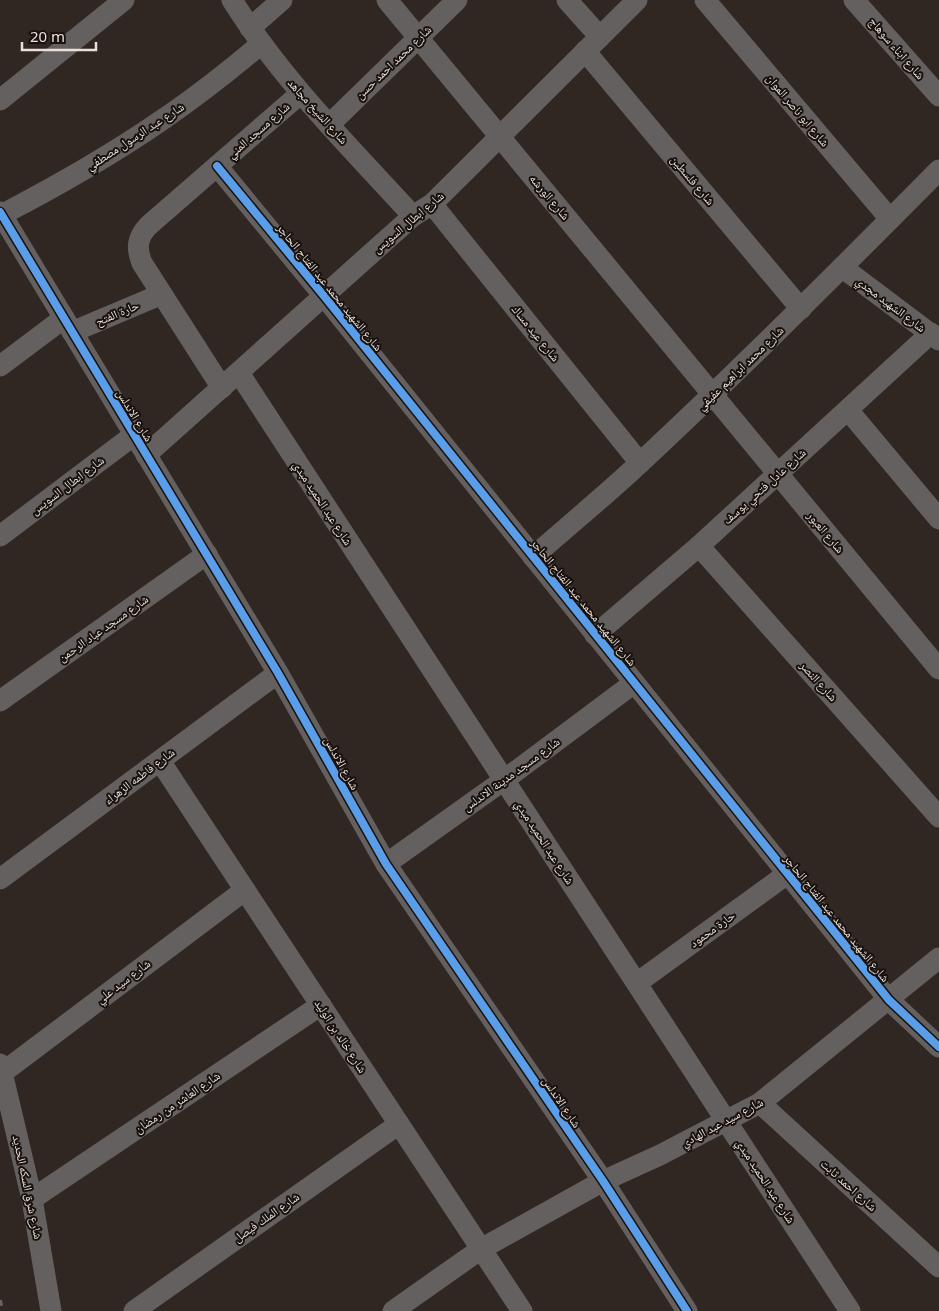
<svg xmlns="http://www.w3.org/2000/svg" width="939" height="1311" font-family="'Noto Sans','Noto Naskh Arabic',sans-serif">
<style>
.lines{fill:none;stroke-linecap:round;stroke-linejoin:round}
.street{stroke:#64605f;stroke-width:21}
.rail{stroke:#6a6564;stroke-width:4;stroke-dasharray:6 6;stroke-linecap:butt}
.cycleway-casing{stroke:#18110d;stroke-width:11}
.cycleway{stroke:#5a9eea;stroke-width:8}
.labels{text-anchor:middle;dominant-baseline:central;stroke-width:4;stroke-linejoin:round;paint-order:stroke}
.street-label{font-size:12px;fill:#eae0da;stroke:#18110d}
</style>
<rect width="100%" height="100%" fill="#302723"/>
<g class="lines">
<g class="street">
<path d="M232,0c50,80 117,146 181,216"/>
<path d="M387,0l552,669"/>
<path d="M567,0l33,37"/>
<path d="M705,0l185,219"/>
<path d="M854,0l85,96"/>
<path d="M250,28l32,-28"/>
<path d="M585,51l216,258"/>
<path d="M0,100l124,-100"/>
<path d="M329,125l128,-125"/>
<path d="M217,166l107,130 565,704 50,47"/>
<path d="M432,204l208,259"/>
<path d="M0,212l278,461 108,191 217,317 84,130"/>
<path d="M1,215c56,-29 109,-59 161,-95 34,-23 67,-49 99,-76"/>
<path d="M843,268l96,72"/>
<path d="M72,332l90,-38"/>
<path d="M0,366l64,-48"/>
<path d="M239,373l611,938"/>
<path d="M222,388l-80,-125c-6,-15 -5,-25 6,-37l152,-132"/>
<path d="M848,410l91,109"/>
<path d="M146,455l267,-239 19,-12 205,-204"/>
<path d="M0,536l134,-101"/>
<path d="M699,546l240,271"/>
<path d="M533,557c36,-32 73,-62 108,-95 102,-95 200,-193 298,-292"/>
<path d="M595,635l104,-89 232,-213"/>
<path d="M0,701l207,-147"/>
<path d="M160,761l362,550"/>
<path d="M386,864l118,-84 130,-97"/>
<path d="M0,879l278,-206"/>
<path d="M637,983l150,-109"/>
<path d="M0,1064l32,135 19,112"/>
<path d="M2,1073l243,-183"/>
<path d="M760,1103l179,164"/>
<path d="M32,1199l289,-194"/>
<path d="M134,1311l265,-187"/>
<path d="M393,1311l88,-62 122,-68 57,-26 100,-52 179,-145"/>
</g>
<path class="rail" d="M0,1300l2,11"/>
<defs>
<g id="cycleway">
<path d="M217,166l107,130 565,704 50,47"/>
<path d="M0,212l278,461 108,191 217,317 84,130"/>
</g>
</defs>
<use href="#cycleway" class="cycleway-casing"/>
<use href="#cycleway" class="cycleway"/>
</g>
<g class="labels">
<g class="street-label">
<text transform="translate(897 48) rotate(49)">شارع ابناء سوهاج</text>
<text transform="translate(393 62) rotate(-44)">شارع محمد احمد حسن</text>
<text transform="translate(798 110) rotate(50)">شارع ابو ناصر الموان</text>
<text transform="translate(318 111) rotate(48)">شارع الشيخ مجاهد</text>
<text transform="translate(258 130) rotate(-41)">شارع مسجد المني</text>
<text transform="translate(135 136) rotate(-33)">شارع عبد الرسول مصطفي</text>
<text transform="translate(693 180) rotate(50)">شارع فلسطين</text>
<text transform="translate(550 197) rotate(50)">شارع الورشه</text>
<text transform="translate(408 222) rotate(-40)">شارع ابطال السويس</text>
<text transform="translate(330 287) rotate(51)">شارع الشهيد محمد عبد الفتاح الحاجر</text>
<text transform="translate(891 304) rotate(37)">شارع الشهيد مجدي</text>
<text transform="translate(117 313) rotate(-23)">حارة الفتح</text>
<text transform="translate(536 333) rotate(51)">شارع عيد مساك</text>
<text transform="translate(740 368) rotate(-44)">شارع محمد ابراهيم عفيفي</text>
<text transform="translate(135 415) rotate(59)">شارع الاندلس</text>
<text transform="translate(67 485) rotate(-37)">شارع ابطال السويس</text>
<text transform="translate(764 486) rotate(-42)">شارع عادل فتحي يوسف</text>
<text transform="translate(323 503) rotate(57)">شارع عبد الحميد مبدي</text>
<text transform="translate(826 532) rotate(50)">شارع العبور</text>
<text transform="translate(584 602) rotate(51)">شارع الشهيد محمد عبد الفتاح الحاجر</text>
<text transform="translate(103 628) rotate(-35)">شارع مسجد عباد الرحمن</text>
<text transform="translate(819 681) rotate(48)">شارع النصر</text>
<text transform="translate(342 763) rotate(61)">شارع الاندلس</text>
<text transform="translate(511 774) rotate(-36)">شارع مسجد مدينة الاندلس</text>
<text transform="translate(139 776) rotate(-37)">شارع فاطمه الزهراء</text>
<text transform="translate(545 842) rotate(57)">شارع عبد الحميد مبدي</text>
<text transform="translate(837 918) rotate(51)">شارع الشهيد محمد عبد الفتاح الحاجر</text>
<text transform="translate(712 929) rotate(-36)">حارة محمود</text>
<text transform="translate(123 981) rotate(-37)">شارع سيد علي</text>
<text transform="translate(341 1036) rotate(57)">شارع خالد بن الوليد</text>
<text transform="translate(177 1102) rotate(-34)">شارع العاشر من رمضان</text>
<text transform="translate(562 1102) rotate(56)">شارع الاندلس</text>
<text transform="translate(722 1122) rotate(-28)">شارع سيد عبد الهادي</text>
<text transform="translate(766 1181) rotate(57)">شارع عبد الحميد مبدي</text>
<text transform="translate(849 1185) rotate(42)">شارع احمد ثابت</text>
<text transform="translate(28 1187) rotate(78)">شارع شرق السكه الحديد</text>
<text transform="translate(266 1217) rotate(-35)">شارع الملك فيصل</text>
</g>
</g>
<path d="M22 42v8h74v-8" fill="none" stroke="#eae0da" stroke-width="2.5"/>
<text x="30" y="42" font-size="15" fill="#eae0da" stroke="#18110d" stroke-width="4" paint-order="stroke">20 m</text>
</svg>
